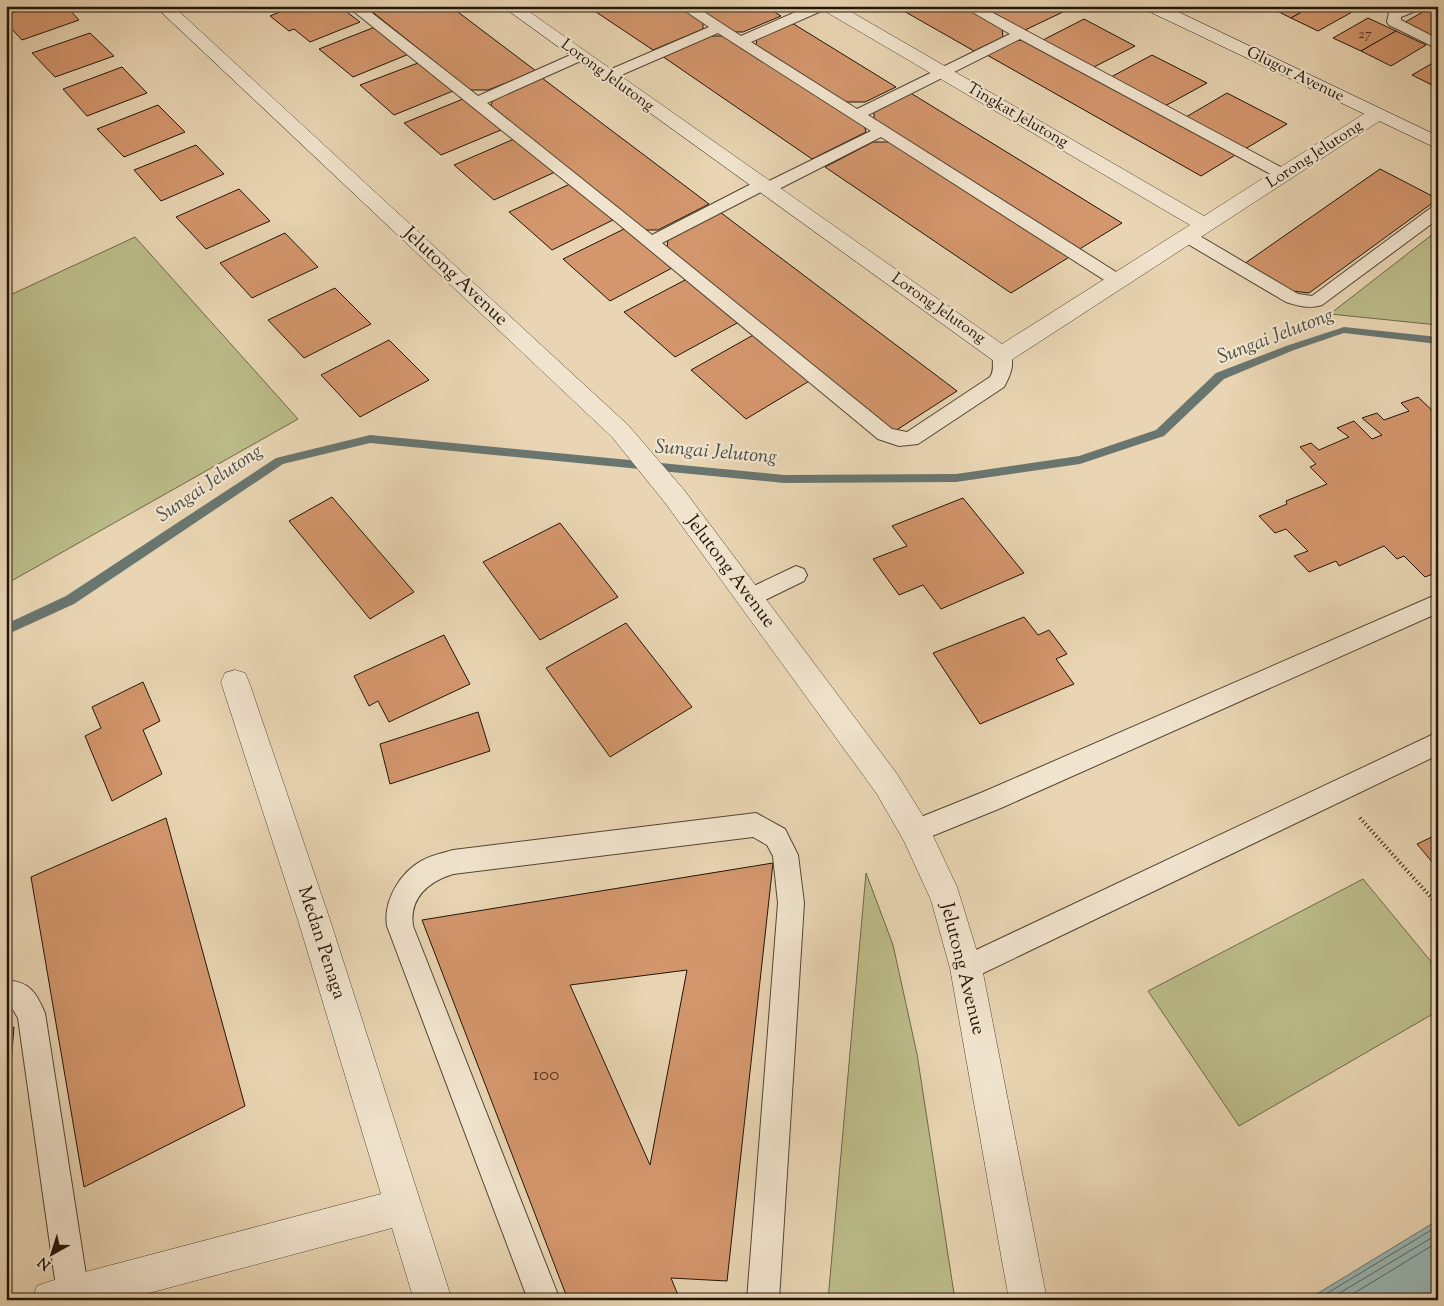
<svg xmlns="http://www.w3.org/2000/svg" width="1444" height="1306" font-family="'Sorts Mill Goudy',serif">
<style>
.green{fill:#bbbc89;stroke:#6e6848}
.water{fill:#99b7b5;stroke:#697670}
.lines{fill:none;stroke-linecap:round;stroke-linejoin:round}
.shore{stroke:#5d665e;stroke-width:1}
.stream{fill:#697670;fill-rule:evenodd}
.building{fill:#d4966d;stroke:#211508;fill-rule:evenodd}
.lane-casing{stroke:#534533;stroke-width:2}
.street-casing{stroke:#534533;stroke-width:1}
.secondary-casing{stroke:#211508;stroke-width:1}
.path{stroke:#211508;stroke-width:4;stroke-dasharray:1 3;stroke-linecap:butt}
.lane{fill:#f1e4ce;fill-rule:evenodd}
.street{fill:#f1e4ce;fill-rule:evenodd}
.secondary{fill:#f1e4ce;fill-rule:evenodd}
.labels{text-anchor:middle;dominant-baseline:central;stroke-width:4.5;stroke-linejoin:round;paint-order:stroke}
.far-number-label{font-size:14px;fill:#4e3521}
.far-street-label{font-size:16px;fill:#211508;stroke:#f1e4ce}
.street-label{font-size:19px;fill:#211508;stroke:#f1e4ce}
.near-number-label{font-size:19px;fill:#4e3521}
.water-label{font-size:20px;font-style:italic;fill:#4b4e45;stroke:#f1e4ce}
</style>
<rect width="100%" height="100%" fill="#e9d5b3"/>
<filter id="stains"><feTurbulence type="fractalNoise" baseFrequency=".004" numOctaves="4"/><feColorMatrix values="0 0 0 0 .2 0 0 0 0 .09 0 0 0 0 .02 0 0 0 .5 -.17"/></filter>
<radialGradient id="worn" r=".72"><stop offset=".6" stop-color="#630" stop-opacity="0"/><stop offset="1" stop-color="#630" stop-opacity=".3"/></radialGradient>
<g class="green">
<path d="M1438,230v95l-108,-11z"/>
<path d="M135,237l163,182 -292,165v-287z"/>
<path d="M866,873l27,72 24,109 38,246h-127z"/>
<path d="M1363,879l75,91v41l-199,115 -91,-135z"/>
</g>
<path class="water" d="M1438,1220v80h-131z"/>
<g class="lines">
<g class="shore">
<path d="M1316,1300l122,-74"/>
<path d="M1328,1300l110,-66"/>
<path d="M1343,1300l95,-58"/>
</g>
<path class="stream" d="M1344,327l94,10v7l-94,-11 -50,17 -70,29 -60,57 -84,28 -124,18 -172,1 -414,-40 -87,21 -209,140 -68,31v-11l60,-28 210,-138 94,-23 414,40 172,-1 123,-18 77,-26 60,-57 70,-27z"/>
</g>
<g class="building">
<path d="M33,6h33l13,14 -57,20 -16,-17v-8z"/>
<path d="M294,6h45l21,16 -50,20 -16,-13 -5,2 -19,-15z"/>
<path d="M365,6h85l86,65 -48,19h-18z"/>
<path d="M587,6h92l24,16v7l-50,21z"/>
<path d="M691,6h74l16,10 -38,16h-11z"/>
<path d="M895,6h68l39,21 1,10 -29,14z"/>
<path d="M978,6h79l8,5 -42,20z"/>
<path d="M1267,6h45l-21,12z"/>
<path d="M1312,6h32l10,5 -36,20 -27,-13z"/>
<path d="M1360,6h28l-19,6z"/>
<path d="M1433,6l5,1v33l-36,-16z"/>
<path d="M1368,18l28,13 -35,20 -28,-13z"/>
<path d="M1084,19l51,27 -41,21 -51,-27z"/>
<path d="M792,23l104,64 -31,15h-21l-88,-56 1,-8z"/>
<path d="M375,27l34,27 -56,23 -34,-28z"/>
<path d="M1396,31l30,14 -35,21 -30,-15z"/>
<path d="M90,33l24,23 -59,21 -23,-24z"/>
<path d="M709,36h17l138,89 2,7 -54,27 -150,-103z"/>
<path d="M1016,40l14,1 207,113 -36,22 -214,-121z"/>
<path d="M1152,55l55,28 -42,23 -54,-29z"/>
<path d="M1438,60v28l-26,-13z"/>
<path d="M418,63l35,28 -59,24 -34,-30z"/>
<path d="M122,67l25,26 -60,23 -24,-27z"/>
<path d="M542,78l167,126 -51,26h-14l-153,-124 2,-7z"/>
<path d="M909,92l213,131 -44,27 -204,-130v-10z"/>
<path d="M1227,93l60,31 -42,25 -59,-32z"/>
<path d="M463,99l38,31 -60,25 -37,-32z"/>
<path d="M158,105l27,27 -61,25 -27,-28z"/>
<path d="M514,139l41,33 -61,28 -40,-35z"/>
<path d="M873,142h19l179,114 -60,37 -186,-126z"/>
<path d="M196,145l28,29 -63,27 -27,-31z"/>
<path d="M1380,169l58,30 -129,94 -17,-2 -48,-27z"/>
<path d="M570,184l43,36 -61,30 -43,-38z"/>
<path d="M239,189l31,32 -64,28 -30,-32z"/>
<path d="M720,212l237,179 -62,40 -228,-183 1,-9z"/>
<path d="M624,229l48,39 -62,33 -47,-42z"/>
<path d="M285,233l33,34 -66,31 -32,-35z"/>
<path d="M687,279l52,43 -64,35 -51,-45z"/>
<path d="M335,288l36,36 -67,34 -36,-38z"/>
<path d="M755,334l56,46 -65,39 -55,-49z"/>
<path d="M389,340l40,40 -69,37 -39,-42z"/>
<path d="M1418,397l20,19v143l-3,1 3,2v10l-13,5 -21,-21 -7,3 -13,-13 -45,20 -3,-5 -27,11 -15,-16 14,-5 -22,-22 -11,4 -16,-17 28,-12 -1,-3 41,-17 -17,-17 6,-3 -16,-17 11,-4 8,7 30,-13 -12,-9 17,-7 18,18 10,-4 -20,-17 15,-5 7,7 25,-9 -8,-8z"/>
<path d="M332,497l82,95 -44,27 -81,-98z"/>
<path d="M963,498l61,75 -83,36 -18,-24 -24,10 -26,-36 34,-13 -15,-20z"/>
<path d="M560,523l58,74 -78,43 -57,-78z"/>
<path d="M1024,617l14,18 11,-5 18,24 -11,5 18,25 -94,40 -47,-71z"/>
<path d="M626,623l66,84 -82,50 -64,-89z"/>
<path d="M444,635l26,49 -81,38 -11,-21 -9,5 -15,-30z"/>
<path d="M143,682l17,39 -17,9 19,44 -50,27 -27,-65 16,-8 -9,-21z"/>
<path d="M478,712l12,39 -100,33 -10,-40z"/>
<path d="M166,818l79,288 -161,81 -53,-310z"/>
<path d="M1438,834v35l-21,-25z"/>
<path d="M773,863l-46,418 -56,-3 9,22h-112l-146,-380zM687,970l-37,195 -80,-180z"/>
<path d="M14,1027l-8,98v-96z"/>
</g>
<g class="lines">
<defs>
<g id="lane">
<path d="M347,6h16l115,90 97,-43h10l2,3 -2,3 -98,44 165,132 103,-53 6,-2 6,2 104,-51 -153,-98 -106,46h-10l-2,-3 2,-3 107,-46 -31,-21h17l46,30 68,-30h19l-2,3 -75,33 106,67 153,-75 -48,-28h18l310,166 2,3 -2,3h-12l-258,-139 -152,76 256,162 3,4 -3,4 -6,2 -6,-2 -231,-148 -108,55 -6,2 -6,-2 -99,51 230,186 15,3 83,-55c6,-8 0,-18 5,-27l7,-1 7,1c7,13 1,26 -5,37l-86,57 -19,2 -21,-7 -262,-217z"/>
<path d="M1403,6h20l-2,3 -20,8v3l37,19v10l-49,-24 -2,-3 2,-10z"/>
<path d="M1438,206v13l-116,86c-13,4 -23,1 -36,-3l-105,-62 -2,-4 2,-4 6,-1 6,1 105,62 14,2 120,-89z"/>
<path d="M796,566l8,3 3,6 -3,6 -47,23 -8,3 -8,-3 -3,-6 3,-6z"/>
<path d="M1438,594v19l-437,195 -86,35 -9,-4 -3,-8 3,-8 77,-31z"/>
<path d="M1438,732v23l-463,222 -9,4 -9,-4 -4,-9 4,-9z"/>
<path d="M756,813l29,16 13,26 6,48 -25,397h-32l31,-397 -5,-47 -6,-11 -14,-8 -300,37c-25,8 -44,24 -40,52l147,374h-32l-141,-374c-4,-25 13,-54 36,-66 9,-5 20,-7 30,-10z"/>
<path d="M6,980c24,2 30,12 39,33l44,281 -3,6h-26l-3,-6 -39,-276 -6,-10h-6z"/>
</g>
<g id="street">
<path d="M155,6h18l455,419 56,65 213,284 29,47 31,66 25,81 65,332h-38l-59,-332 -19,-68 -27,-59 -27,-47 -211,-290 -54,-67z"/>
<path d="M502,6h19l481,338 188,-119 -367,-215 -2,-4h20l363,210 166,-106 7,-2 7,2 2,4 -2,4 -374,243 -8,2 -8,-2z"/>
<path d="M235,670l10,3 4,9 81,238 122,380h-38l-22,-72 -269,72h-91l5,-14 14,-5 330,-87 -83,-274 -77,-238 4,-9z"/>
</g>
<path id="secondary" d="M1144,6h22l272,130v13l-292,-139z"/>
</defs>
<use href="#lane" class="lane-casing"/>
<use href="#street" class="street-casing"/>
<use href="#secondary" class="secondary-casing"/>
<path class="path" d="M1360,818l78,87"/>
<use href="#lane" class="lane"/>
<use href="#street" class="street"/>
<use href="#secondary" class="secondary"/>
</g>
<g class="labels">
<g class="far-number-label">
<text x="1365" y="35">27</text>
</g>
<g class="far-street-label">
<text transform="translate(1295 75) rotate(26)">Glugor Avenue</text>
<text transform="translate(607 76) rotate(36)">Lorong Jelutong</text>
<text transform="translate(1017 116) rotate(30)">Tingkat Jelutong</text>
<text transform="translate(1315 155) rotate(-33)">Lorong Jelutong</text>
<text transform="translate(938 309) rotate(35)">Lorong Jelutong</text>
</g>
<g class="street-label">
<text transform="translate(455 277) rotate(43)">Jelutong Avenue</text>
<text transform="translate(730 572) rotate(53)">Jelutong Avenue</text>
<text transform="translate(321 943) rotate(72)">Medan Penaga</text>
<text transform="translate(962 969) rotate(76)">Jelutong Avenue</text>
</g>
<g class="near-number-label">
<text x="546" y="1075">100</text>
</g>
<g class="water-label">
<text transform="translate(1276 337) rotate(-21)">Sungai Jelutong</text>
<text transform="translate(716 453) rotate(5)">Sungai Jelutong</text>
<text transform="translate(210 484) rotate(-34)">Sungai Jelutong</text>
</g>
</g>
<rect width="1444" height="1306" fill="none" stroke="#e9d5b3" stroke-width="25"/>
<rect x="8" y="8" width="1429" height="1291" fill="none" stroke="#211508" stroke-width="2.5"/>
<rect x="12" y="12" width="1419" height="1281" fill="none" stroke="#211508"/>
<g transform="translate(52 1254) rotate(219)" stroke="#f1e4ce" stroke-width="4" paint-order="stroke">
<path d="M0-4L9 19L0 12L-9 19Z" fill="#211508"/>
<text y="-8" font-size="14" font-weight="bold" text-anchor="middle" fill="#211508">N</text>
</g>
<rect width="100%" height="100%" filter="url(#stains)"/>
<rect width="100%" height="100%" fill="url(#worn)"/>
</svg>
